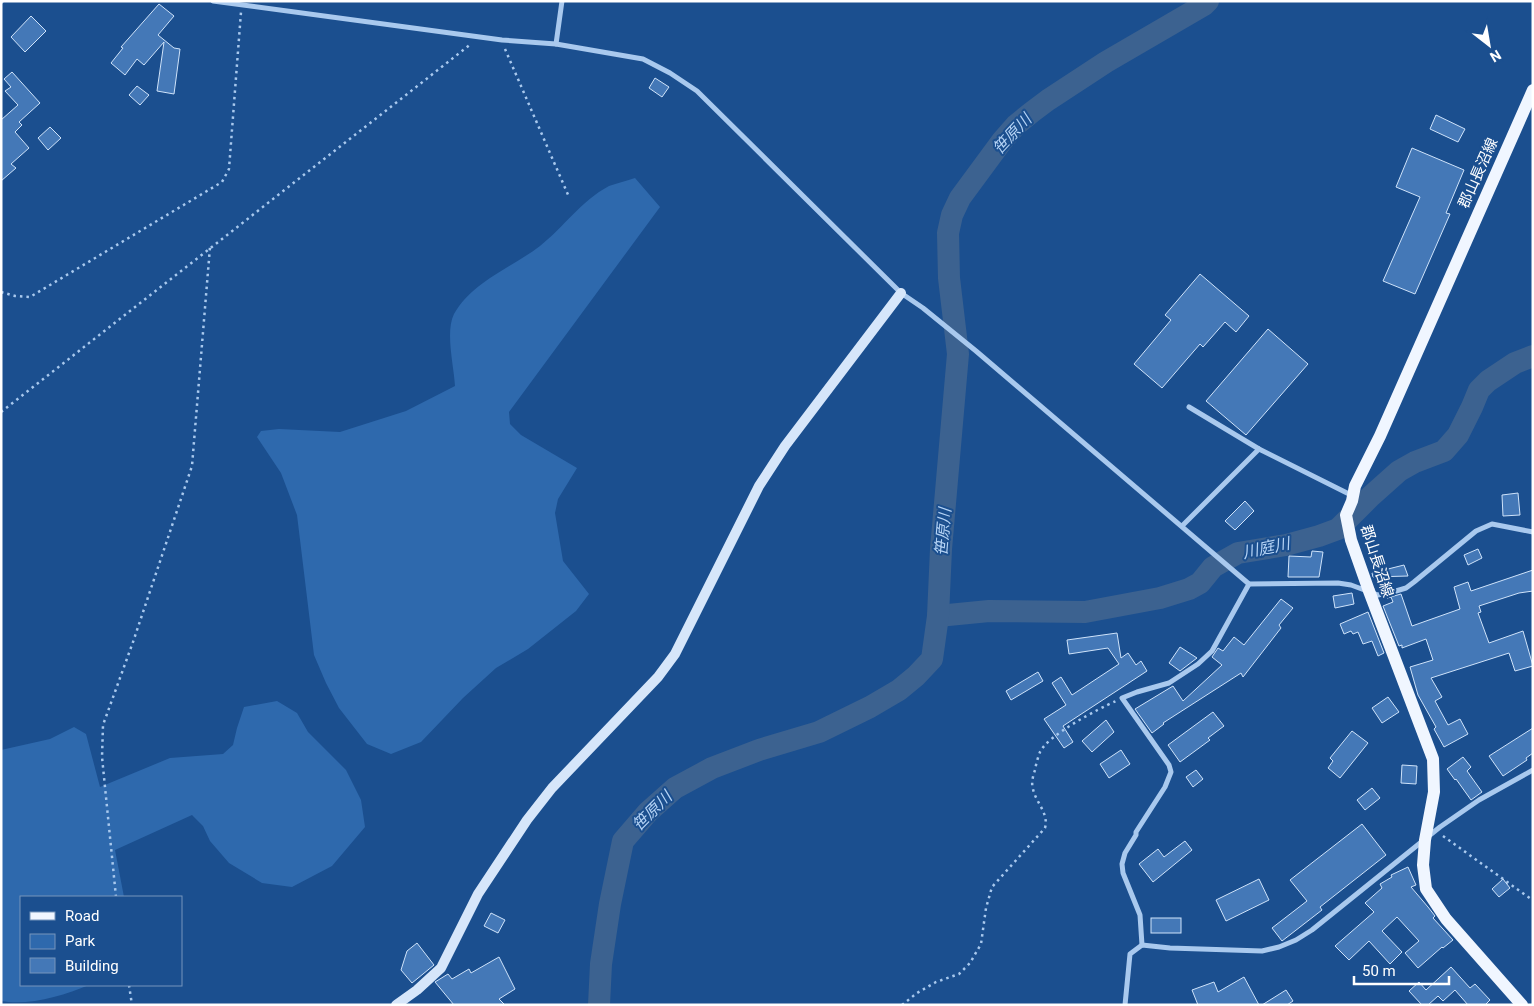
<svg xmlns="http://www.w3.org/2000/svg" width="1534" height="1006" font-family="Roboto,'Noto Sans JP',sans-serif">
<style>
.green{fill:#2e69ad}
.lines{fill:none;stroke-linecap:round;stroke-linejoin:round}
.stream{stroke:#9cc4f0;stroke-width:4}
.river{stroke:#3c6290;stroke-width:22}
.building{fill:#4478b7;stroke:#cfe3fa}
.path{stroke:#a9c9ee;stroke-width:2.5;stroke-dasharray:2.5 4;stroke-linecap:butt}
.street{stroke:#a9c9ee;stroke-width:5}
.secondary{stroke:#d6e6fa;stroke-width:10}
.primary{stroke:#f0f6ff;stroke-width:12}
.labels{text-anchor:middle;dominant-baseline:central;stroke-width:4;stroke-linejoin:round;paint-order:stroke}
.street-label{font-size:15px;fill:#fff;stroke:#1b4f8f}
.water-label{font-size:16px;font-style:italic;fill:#b5d3f5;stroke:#1b4f8f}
</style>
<rect width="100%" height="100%" fill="#1b4f8f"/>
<g class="green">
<path d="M635,178l25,29 -151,205 1,12 11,11 56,33 -19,31 -3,14 8,48 26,33 -13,17 -48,38 -32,19 -33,30 -42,44 -30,12 -24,-10 -28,-36 -13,-25 -12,-28 -17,-140 -16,-42 -24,-36 4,-6 18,-2 61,3 66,-21 49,-25c-1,-20 -10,-54 -1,-72 19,-33 57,-46 86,-68 24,-19 41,-45 69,-60 8,-3 18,-5 26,-8z"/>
<path d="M277,701l20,12 11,19 38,38 15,30 4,27 -33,39 -40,21 -30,-4 -33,-20 -19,-22 -7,-15 -11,-11 -77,35 9,47h-103v88h68c-26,11 -61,21 -88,16v-251l49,-11 24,-12 12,7 14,53 70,-29 53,-4 10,-9 4,-17 7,-21z"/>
</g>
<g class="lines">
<path class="stream" d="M1,2l1,-1"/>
<g class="river">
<path d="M938,616l51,-5 96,1 75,-14 29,-9 11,-6 13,-16 25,-14 48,-8 33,-9 19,-7 33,-33 28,-25 16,-9 29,-11 14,-16 14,-28 7,-17 9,-9 27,-18 18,-7"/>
<path d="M599,1005l2,-41 9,-60 13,-63 25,-29 27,-24 37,-20 47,-18 60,-18 51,-25 29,-17 17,-14 16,-17 6,-43 3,-67 17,-195 -9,-76 -1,-45 4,-18 8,-17 42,-57 14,-16 16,-13 16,-12 58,-38 98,-57 4,-4"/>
</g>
</g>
<g class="building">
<path d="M159,4l15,12 -16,19 16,13 6,1 -6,45 -17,-3 7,-49 -20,23 -7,-6 -12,16 -14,-12 12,-15 -2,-1z"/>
<path d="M31,16l15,15 -21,21 -14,-15z"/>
<path d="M12,72l28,31 -21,19 3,3 -7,7 14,16 -18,16 5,4 -15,13v-61l17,-15 -13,-14 6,-4 -7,-8z"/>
<path d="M655,78l14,9 -7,10 -13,-9z"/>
<path d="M137,86l12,9 -9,10 -11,-10z"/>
<path d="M1436,115l29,14 -7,13 -28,-13z"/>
<path d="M50,127l11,11 -13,12 -10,-12z"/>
<path d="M1412,148l52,22 -18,43 4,1 -35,80 -32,-13 37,-84 -24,-10z"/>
<path d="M1200,274l49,42 -13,16 -11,-10 -22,25 -3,-3 -38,44 -28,-24 37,-44 -6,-5z"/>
<path d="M1268,329l40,35 -62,71 -40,-34z"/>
<path d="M1518,493l2,22 -17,1 -1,-21z"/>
<path d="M1245,501l9,10 -19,19 -10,-9z"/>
<path d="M1478,549l4,9 -14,7 -4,-10z"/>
<path d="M1312,551l11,1 -4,25h-31l1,-21 22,1z"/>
<path d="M1404,565l4,11 -35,1 -1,-4z"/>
<path d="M1533,570v21l-14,2 -40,13 2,6 -3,1 11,30 34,-12 10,35 -18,5 -6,-18 -78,25 11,19 -7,4 13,24 12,-6 8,15 -24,13 -10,-18 2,-2 -18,-32 -8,-28 23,-7 -7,-21 -24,9v-3l-3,1 -16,-40 10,-4 -2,-5 -4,1 14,-4 11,32 48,-17 -6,-22 14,-5 3,9z"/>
<path d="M1352,593l2,11 -19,4 -2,-12z"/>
<path d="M1281,599l12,9 -14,17 2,3 -38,49 -2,-4 -78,50 1,1 -12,9 -17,-24 38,-23 10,15 39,-36 -10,-8 6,-9 5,3 11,-14 10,8z"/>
<path d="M1368,612l16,41 -6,3 -6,-15 -9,3 -5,-12 -5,2 -2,-3 -7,3 -4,-10z"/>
<path d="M1117,633l4,25 7,-5 8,12 5,-4 6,10 -84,55 10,16 -9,6 -20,-29 22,-14 -14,-22 9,-6 11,18 47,-31 -11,-16 -39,6 -2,-14z"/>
<path d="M1180,647l17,11 -17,13 -11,-8z"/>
<path d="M1038,672l5,9 -32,19 -5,-9z"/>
<path d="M1388,697l11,15 -17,11 -10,-15z"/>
<path d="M1213,712l11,14 -16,12 2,2 -30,22 -12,-17z"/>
<path d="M1106,720l8,12 -22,20 -10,-11z"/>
<path d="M1533,728v25l-7,5 1,2 -24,16 -14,-20z"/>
<path d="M1352,731l16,12 -28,35 -12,-10 5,-7 -3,-3z"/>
<path d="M1121,750l9,14 -21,14 -9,-14z"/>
<path d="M1463,757l8,10 -4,4 15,21 -11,8 -15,-21 -1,1 -8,-11z"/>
<path d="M1402,765l15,1 -1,18 -15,-1z"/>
<path d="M1196,770l7,9 -10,8 -7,-10z"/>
<path d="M1372,788l8,10 -15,12 -8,-10z"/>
<path d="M1362,824l24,31 -66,52 2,3 -40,31 -10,-13 35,-27 -17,-21z"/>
<path d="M1185,841l7,9 -39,32 -14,-18 19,-15 6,8z"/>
<path d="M1408,867l8,18 -5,2 17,20 7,9 -2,2 20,22 -10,8 -1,-1 -24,21 -13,-15 14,-12 -22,-24 -15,14 20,21 -12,12 -21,-23 -20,19 -14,-14 39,-34 -9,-9 17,-15 -2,-4 12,-7 -1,-2z"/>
<path d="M1259,879l10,21 -43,21 -10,-21z"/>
<path d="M1503,879l7,9 -11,9 -7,-8z"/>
<path d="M491,913l14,7 -7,13 -14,-7z"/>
<rect x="1151" y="918" width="30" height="15"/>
<path d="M417,943l17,22 -22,18 -11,-13 6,-19z"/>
<path d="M499,957l16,32 -16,10 6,6h-51l-19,-23 13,-8 4,5 17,-10 2,4z"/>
<path d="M1451,967l19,21 5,-4 15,16 -5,5h-17l-13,-15 -12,11 -5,-5 -10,9h-6l-13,-14 10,-9 7,8z"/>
<path d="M1244,977l15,28h-61l-6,-15 22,-8 4,10z"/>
<path d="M1286,990l7,11 -6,4h-25z"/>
</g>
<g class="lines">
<g class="path">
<path d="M505,49l64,148"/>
<path d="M1,292l14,4 15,1 192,-115 7,-13 12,-157"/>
<path d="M1,412l470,-368"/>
<path d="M1443,836l88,63"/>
<path d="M116,897l-14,-140 1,-32 30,-83 59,-176 18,-219"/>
<path d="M129,985l3,20"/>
<path d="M902,1005l15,-12 19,-11 23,-8 11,-11 11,-19 5,-36 6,-21 53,-59c4,-15 -9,-25 -12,-39 -2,-6 0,-13 2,-19 1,-6 3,-13 5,-18 8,-17 58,-43 76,-51"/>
</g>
<g class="street">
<path d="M213,1l289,39 54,4 87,15 27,14 27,18 204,202 22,15 53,43 273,233 89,-1 13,2 27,10 18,-4 10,-3 8,-6 62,-51 16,-7 41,8"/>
<path d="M556,44l6,-43"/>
<path d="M1189,407l70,42 94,47"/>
<path d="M1182,526l77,-77"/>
<path d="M1142,945l-2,-30 -17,-42 -1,-9 3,-11 11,-18v-3l29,-45 6,-15 -2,-7 -47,-67 15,-6 32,-9 29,-19 14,-13 37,-67"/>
<path d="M1125,1005l5,-51 12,-9 28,3 92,3 17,-4 17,-7 16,-10 128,-103 39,-27 54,-30"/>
</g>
<path class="secondary" d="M396,1005l21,-15 24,-22 37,-74 49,-74 25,-32 106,-111 17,-23 84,-168 26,-40 116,-153"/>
<path class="primary" d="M1522,1005l-76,-86 -20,-30 -3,-24 2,-25 9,-48 -1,-33 -64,-168 -18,-51 -5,-25 6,-14 3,-15 25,-50 153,-346"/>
</g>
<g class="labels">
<g class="street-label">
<text transform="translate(1478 173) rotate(-66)">郡山長沼線</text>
<text transform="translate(1377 561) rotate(72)">郡山長沼線</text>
</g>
<g class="water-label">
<text transform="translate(1012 134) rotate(-47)">笹原川</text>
<text transform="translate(943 532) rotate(-85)">笹原川</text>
<text transform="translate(1266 548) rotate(-12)">川庭川</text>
<text transform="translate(652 811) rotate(-45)">笹原川</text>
</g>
</g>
<rect width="1534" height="1006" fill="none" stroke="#ffffff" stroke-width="5"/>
<rect x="20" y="896" width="162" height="90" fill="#1b4f8f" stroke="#7695bc"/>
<rect x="30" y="912" width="25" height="8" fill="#f0f6ff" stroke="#7695bc"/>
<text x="65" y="921" font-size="15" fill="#ffffff">Road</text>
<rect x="30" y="934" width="25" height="15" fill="#2e69ad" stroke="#7695bc"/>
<text x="65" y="946" font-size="15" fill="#ffffff">Park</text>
<rect x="30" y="958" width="25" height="15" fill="#4478b7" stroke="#7695bc"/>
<text x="65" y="971" font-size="15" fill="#ffffff">Building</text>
<g transform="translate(1489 45) rotate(149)" stroke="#1b4f8f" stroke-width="4" paint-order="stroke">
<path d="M0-4L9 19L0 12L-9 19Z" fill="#ffffff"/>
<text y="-8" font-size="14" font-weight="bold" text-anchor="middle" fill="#ffffff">N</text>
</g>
<path d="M1354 976v8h95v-8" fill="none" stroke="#ffffff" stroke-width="2.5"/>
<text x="1362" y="976" font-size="15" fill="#ffffff" stroke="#1b4f8f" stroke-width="4" paint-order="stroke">50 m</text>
</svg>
